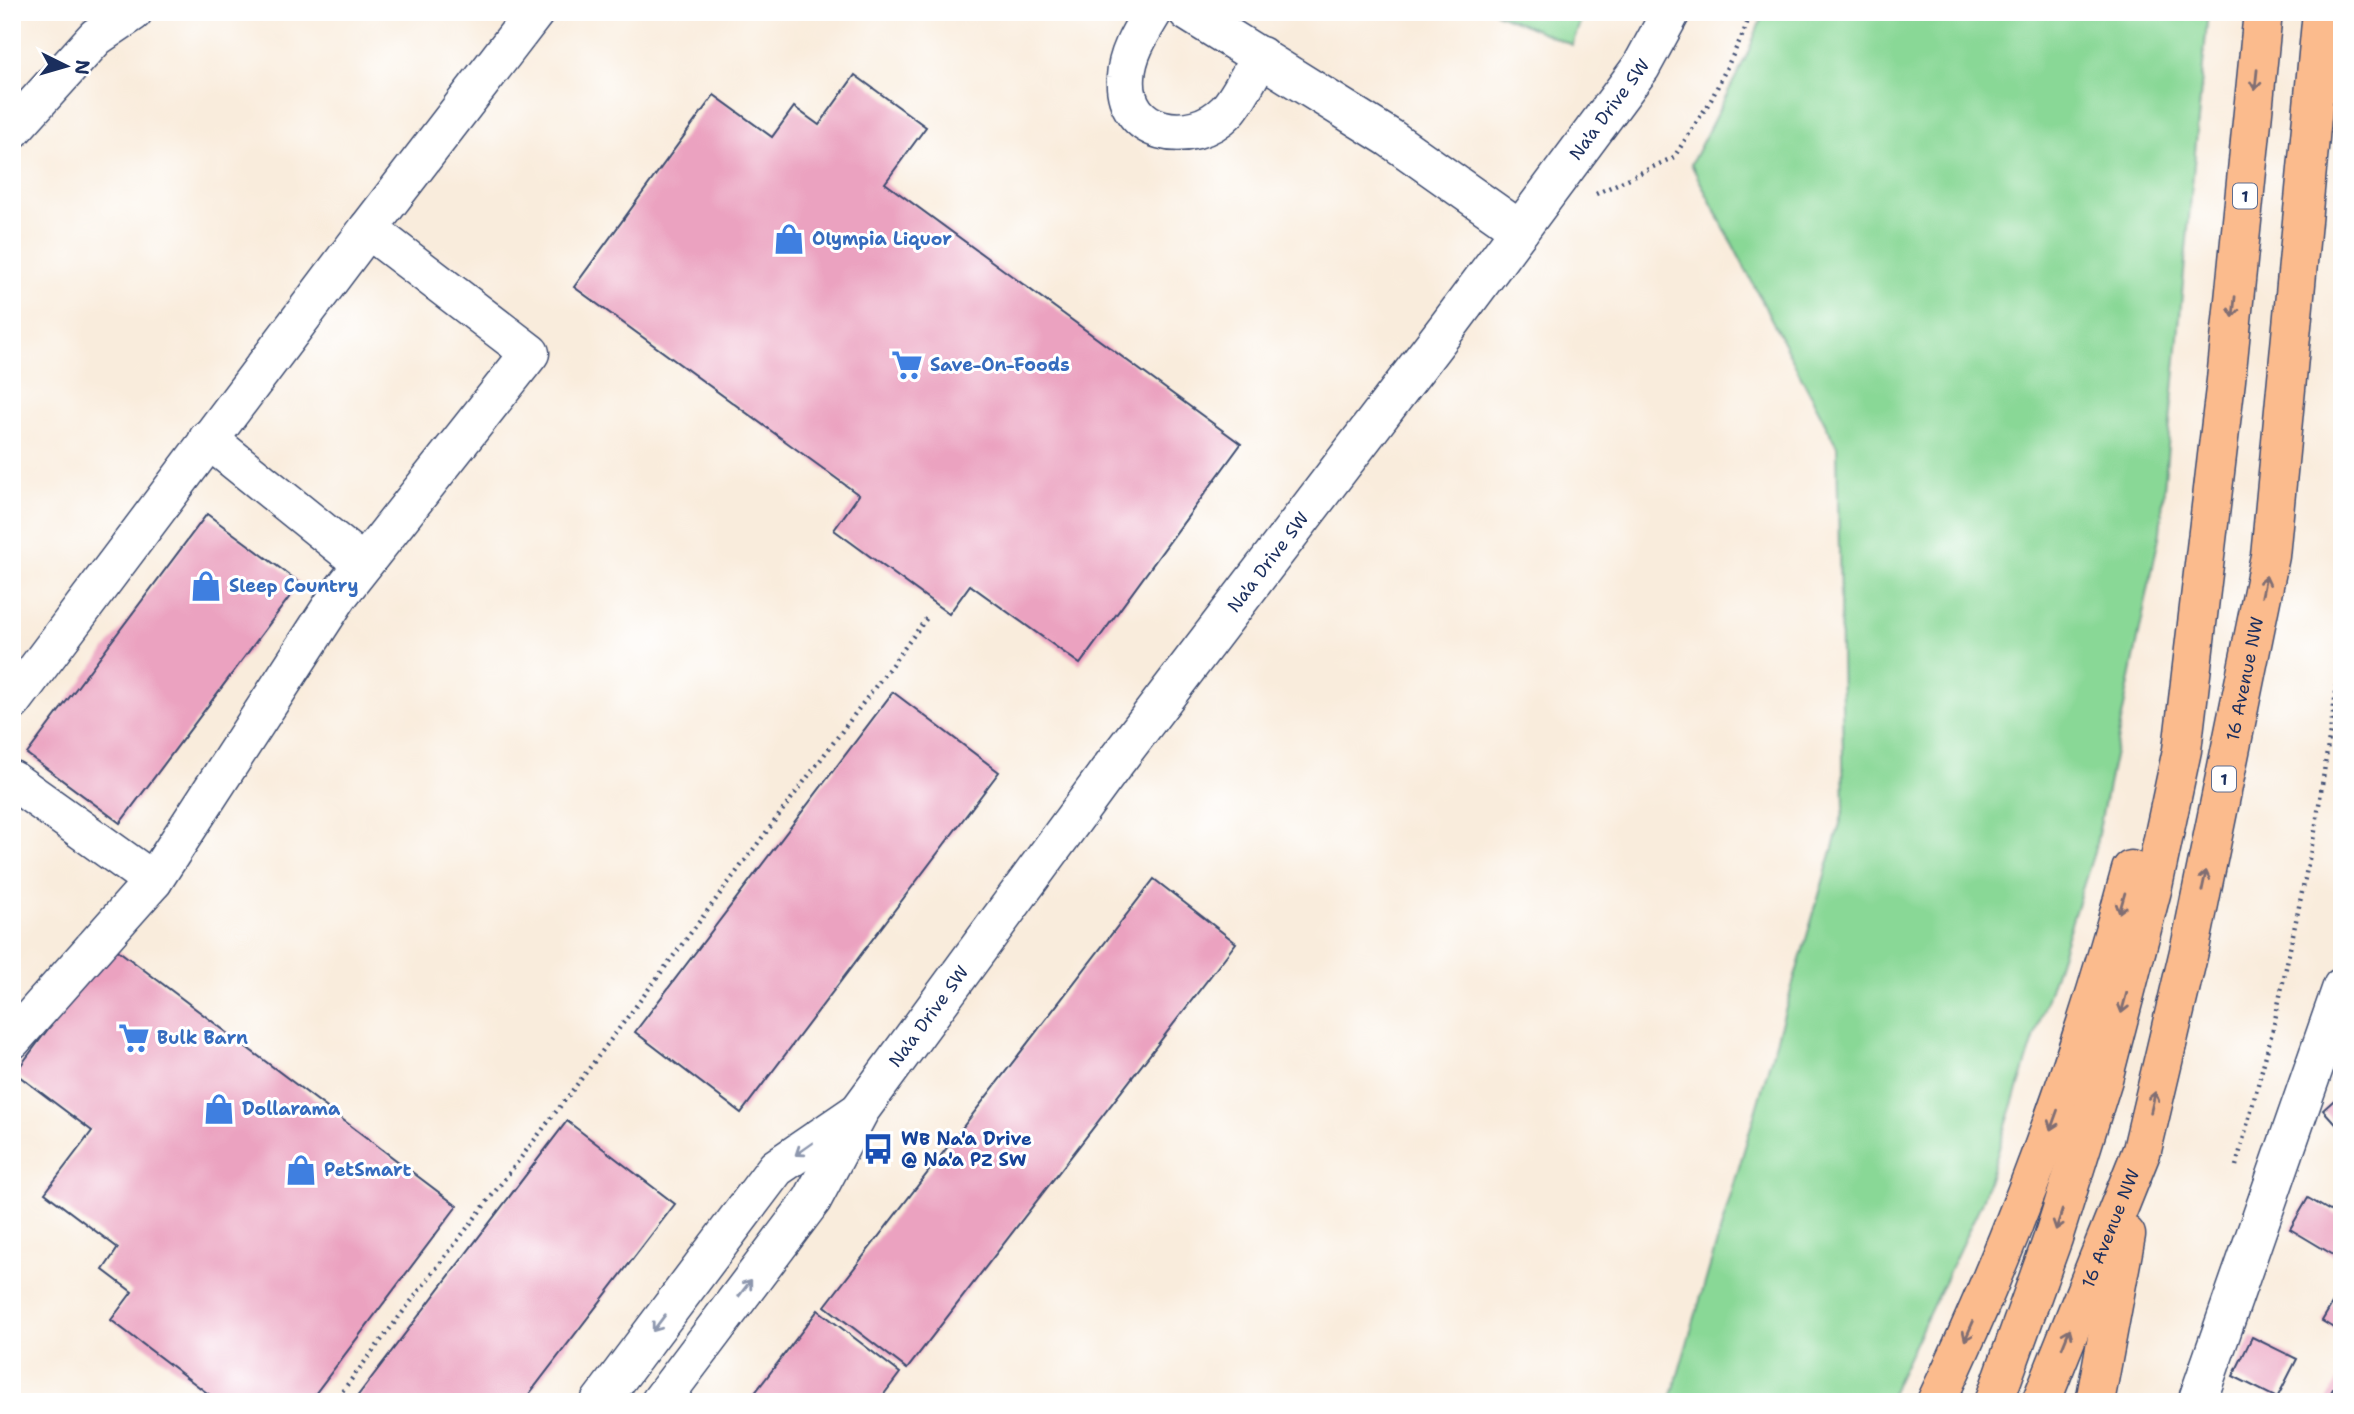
<svg xmlns="http://www.w3.org/2000/svg" width="2354" height="1414" font-family="'Shantell Sans',sans-serif">
<style>
.green{fill:#89d896;stroke:#52847a;stroke-width:2}
.building{fill:#eba2c0}
.lines{fill:none;stroke-linecap:round;stroke-linejoin:round}
.minor-casing{stroke:#3c4b71;stroke-width:41}
.highway-casing{stroke:#3c4b71;stroke-width:41}
.path{stroke:#3c4b71;stroke-width:4.5;stroke-dasharray:2 5;stroke-linecap:butt}
.minor{stroke:#fff;stroke-width:38}
.highway{stroke:#fbbb8d;stroke-width:38}
.oneway{stroke:#806e73}
.oneway2{stroke:#8d97ae}
.labels{text-anchor:middle;dominant-baseline:central;stroke-width:6;stroke-linejoin:round;paint-order:stroke}
.shield{fill:#fff;stroke:#5f6d8e;stroke-width:2}
.shield-label{font-size:16px;font-weight:bold;fill:#1b2f5e}
.street-label{font-size:18px;fill:#1b2f5e;stroke:#fff}
.shop-label{font-size:18px;font-weight:bold;fill:#366cbe;stroke:#fff;text-anchor:start}
.transit-label{font-size:18px;font-weight:bold;fill:#164399;stroke:#fff;text-anchor:start}
</style>
<rect width="100%" height="100%" fill="#fff"/>
<filter id="ink" filterUnits="userSpaceOnUse"><feTurbulence type="fractalNoise" baseFrequency=".0143" numOctaves="2"/><feDisplacementMap in="SourceGraphic" scale="14" xChannelSelector="R" yChannelSelector="G"/><feConvolveMatrix kernelMatrix="1 2 1 2 8 2 1 2 1" color-interpolation-filters="sRGB"/></filter>
<filter id="wash" filterUnits="userSpaceOnUse"><feTurbulence type="fractalNoise" baseFrequency=".00686" numOctaves="4" result="noise"/><feDisplacementMap in="SourceGraphic" scale="28" xChannelSelector="R" yChannelSelector="G"/><feGaussianBlur stdDeviation="1.57" result="paint"/><feColorMatrix in="noise" values="0 0 0 0 0 0 0 0 0 0 0 0 0 0 0 0 0 1.4 0 .05"/><feComposite in="paint" operator="in"/></filter>
<g filter="url(#wash)">
<rect width="100%" height="100%" fill="#f9ecdc"/>
<g class="green">
<path d="M1494,12h90l-12,33z"/>
<path d="M1764,12h444l-48,520 -65,317 -114,355 -94,198h-217l174,-592 -7,-364 -146,-282 56,-109z"/>
</g>
<g id="blocks">
<g class="building">
<path d="M855,75l71,52 -41,56 356,261 -161,220 -110,-79 -21,29 -115,-84 25,-35 -285,-208 140,-192 58,42 22,-30 25,18z"/>
<path d="M207,514l93,69 -180,240 -93,-69z"/>
<path d="M893,692l106,80 -258,341 -106,-81z"/>
<path d="M1154,879l82,64 -329,426 -82,-63z"/>
<path d="M111,945l346,261 -148,196h-90l-108,-82 21,-28 -29,-22 15,-22 -73,-55 47,-62 -77,-58z"/>
<path d="M2342,1093v38l-19,-21z"/>
<path d="M567,1121l108,83 -152,198h-170z"/>
<path d="M2308,1198l34,20v42l-52,-31z"/>
<path d="M2342,1287v46l-20,-12z"/>
<path d="M818,1310l82,63 -22,29h-130z"/>
<path d="M2252,1337l45,22 -20,39 -44,-22z"/>
<path d="M2342,1372v30h-16z"/>
</g>
</g>
</g>
<g filter="url(#ink)">
<use href="#blocks" fill-opacity="0" stroke="#3c4b71" stroke-width="2"/>
<g class="lines">
<defs>
<g id="minor">
<path d="M1153,12c-12,20 -26,41 -27,65 -4,58 65,71 101,34 12,-13 24,-39 34,-55"/>
<path d="M1188,12l202,126 130,92"/>
<path d="M12,130l84,-93 37,-25"/>
<path d="M368,229l167,-217"/>
<path d="M208,439l155,125"/>
<path d="M12,702l356,-473 162,124 -191,242 -186,286 -141,159"/>
<path d="M12,780l141,101"/>
<path d="M600,1402l176,-234 79,-54"/>
<path id="s1" d="M660,1402l152,-202 48,-90 254,-346 335,-439 192,-258 30,-55"/>
<path d="M2197,1402l145,-415"/>
</g>
<g id="highway">
<path d="M1936,1402c82,-172 146,-349 195,-532"/>
<path d="M1994,1402l59,-164 50,-159 50,-193 29,-136 44,-370 37,-368"/>
<path id="s2" d="M2041,1402l101,-252 49,-207 79,-387 52,-544"/>
<path d="M2095,1402l31,-167"/>
</g>
</defs>
<use href="#minor" class="minor-casing"/>
<use href="#highway" class="highway-casing"/>
<g class="path">
<path d="M1596,194l78,-37 37,-57 32,-66 8,-22"/>
<path d="M2236,1166l37,-137 42,-198 27,-178"/>
<path d="M334,1402l254,-332 341,-455"/>
</g>
<use href="#minor" class="minor"/>
<use href="#highway" class="highway"/>
</g>
<defs><path id="oneway-shaft" d="M-6 0H5M1.5-3L5.5 0L1.5 3" fill="none" stroke-width="1.6" stroke-linecap="round" stroke-linejoin="round" transform="scale(1.75)"/></defs>
<g class="oneway">
<use href="#oneway-shaft" transform="translate(2256 80) rotate(96)"/>
<use href="#oneway-shaft" transform="translate(2234 307) rotate(96)"/>
<use href="#oneway-shaft" transform="translate(2264 586) rotate(-78)"/>
<use href="#oneway-shaft" transform="translate(2204 881) rotate(-78)"/>
<use href="#oneway-shaft" transform="translate(2122 903) rotate(106)"/>
<use href="#oneway-shaft" transform="translate(2124 1003) rotate(105)"/>
<use href="#oneway-shaft" transform="translate(2153 1102) rotate(-77)"/>
<use href="#oneway-shaft" transform="translate(2054 1120) rotate(110)"/>
<use href="#oneway-shaft" transform="translate(2059 1220) rotate(108)"/>
<use href="#oneway-shaft" transform="translate(1969 1331) rotate(114)"/>
<use href="#oneway-shaft" transform="translate(2066 1338) rotate(-68)"/>
</g>
<g class="oneway2">
<use href="#oneway-shaft" transform="translate(804 1149) rotate(145)"/>
<use href="#oneway-shaft" transform="translate(745 1288) rotate(-53)"/>
<use href="#oneway-shaft" transform="translate(659 1323) rotate(127)"/>
</g>
</g>
<defs>
<symbol id="shop-bare" viewBox="-9 -9 18 18"><path d="M-5-2.5h2.3a2.7 3.5 0 0 1 5.4 0H5L5.5 6h-11ZM-1.5-2.5h3a1.5 2.3 0 0 0-3 0Z" fill="#3f7fe0" stroke="#fff" stroke-width="2.5" paint-order="stroke"/></symbol>
<symbol id="supermarket-bare" viewBox="-9 -9 18 18"><path d="M-6-5.5h2.5l.6 2H6L4.5 2H-2.5L-4.4-4H-6ZM-1.5 3.2a1.3 1.3 0 1 0 .1 0ZM3 3.2a1.3 1.3 0 1 0 .1 0Z" fill="#3f7fe0" stroke="#fff" stroke-width="2.5" paint-order="stroke"/></symbol>
<symbol id="bus-bare" viewBox="-9 -9 18 18"><path d="M-5-6H5V4H4V6H2V4H-2V6H-4V4H-5ZM-3.5-4V0h7V-4ZM-3.5 1.2v1.5H-2V1.2ZM2 1.2v1.5H3.5V1.2Z" fill="#1a4fb4" stroke="#fff" stroke-width="2.5" paint-order="stroke"/></symbol>
</defs>
<g fill-rule="evenodd">
<use href="#shop-bare" x="767" y="217" width="44" height="44"/>
<use href="#supermarket-bare" x="885" y="343" width="44" height="44"/>
<use href="#shop-bare" x="184" y="564" width="44" height="44"/>
<use href="#supermarket-bare" x="112" y="1016" width="44" height="44"/>
<use href="#shop-bare" x="197" y="1087" width="44" height="44"/>
<use href="#bus-bare" x="856" y="1127" width="44" height="44"/>
<use href="#shop-bare" x="279" y="1148" width="44" height="44"/>
</g>
<g class="labels">
<g class="shield">
<rect x="2233" y="183.5" width="24" height="25" rx="5"/>
<rect x="2212" y="766.5" width="24" height="25" rx="5"/>
</g>
<g class="shield-label">
<text x="2245" y="196">1</text>
<text x="2224" y="779">1</text>
</g>
<g class="street-label">
<text stroke="none"><textPath href="#s1" startOffset="1605">Na'a Drive SW</textPath></text>
<text stroke="none"><textPath href="#s1" startOffset="1038">Na'a Drive SW</textPath></text>
<text stroke="none"><textPath href="#s2" startOffset="754">16 Avenue NW</textPath></text>
<text stroke="none"><textPath href="#s1" startOffset="471">Na'a Drive SW</textPath></text>
<text stroke="none"><textPath href="#s2" startOffset="187">16 Avenue NW</textPath></text>
</g>
<g class="shop-label">
<text x="812" y="239">Olympia Liquor</text>
<text x="930" y="365">Save-On-Foods</text>
<text x="229" y="586">Sleep Country</text>
<text x="157" y="1038">Bulk Barn</text>
<text x="242" y="1109">Dollarama</text>
<text x="324" y="1170">PetSmart</text>
</g>
<g class="transit-label">
<text x="901" y="1139">WB Na'a Drive<tspan x="901" dy="21">@ Na'a PZ SW</tspan></text>
</g>
</g>
<rect width="2354" height="1414" fill="none" stroke="#fff" stroke-width="42"/>
<g transform="translate(66 66) rotate(95)" stroke="#ffffff" stroke-width="5" paint-order="stroke">
<path d="M0-5L12 26L0 18L-12 26Z" fill="#1b2f5e"/>
<text y="-10" font-size="19" font-weight="bold" text-anchor="middle" fill="#1b2f5e">N</text>
</g>
</svg>
